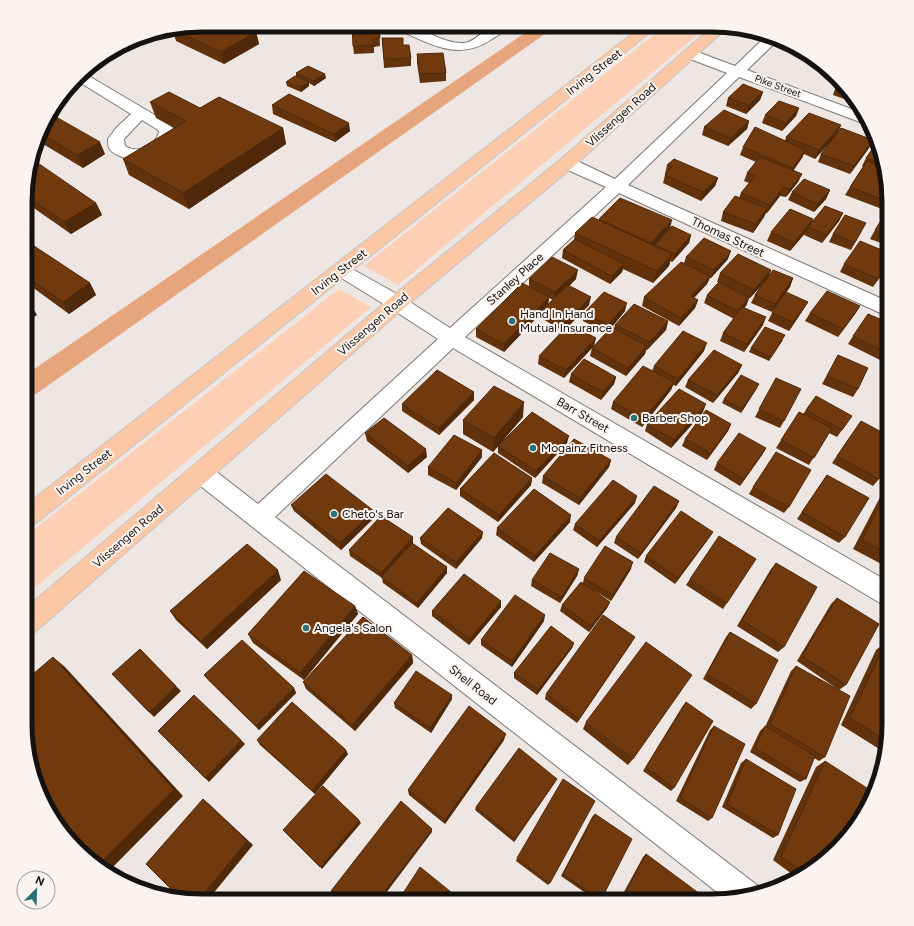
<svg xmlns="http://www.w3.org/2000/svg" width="914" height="926" font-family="Figtree,sans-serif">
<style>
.green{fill:#fdd0b5}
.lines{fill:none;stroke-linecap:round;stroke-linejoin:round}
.canal{fill:#e6a57c;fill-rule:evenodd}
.minor-casing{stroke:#7d7772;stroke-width:2}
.major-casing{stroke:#c7c6c6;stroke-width:2}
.minor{fill:#fff;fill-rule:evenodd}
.major{fill:#fbc7a4;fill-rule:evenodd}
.wall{fill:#61320c;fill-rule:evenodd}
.shaded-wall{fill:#4f290a}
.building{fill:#713a0e;stroke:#4f290a}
.poi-dot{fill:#287278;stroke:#fbf3ef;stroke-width:1.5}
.labels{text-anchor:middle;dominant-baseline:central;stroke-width:4;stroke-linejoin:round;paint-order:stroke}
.far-street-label{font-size:10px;fill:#151210;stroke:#fbf3ef}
.street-label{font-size:12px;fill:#151210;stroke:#fbf3ef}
.poi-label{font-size:12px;fill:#151210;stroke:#fbf3ef;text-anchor:start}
.rim{fill:none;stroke:#151210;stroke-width:5}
</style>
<rect width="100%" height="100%" fill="#eee6e2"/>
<g class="green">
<path d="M665,26h43l-310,259 -34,-19z"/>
<path d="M339,289l32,18 -345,288v-59z"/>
</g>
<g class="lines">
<path class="canal" d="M535,26h19l-2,3 -516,365 -9,2v-22z"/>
<defs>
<g id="minor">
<path d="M395,26c25,-4 43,18 69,17 12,-1 19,-14 29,-17 4,-1 12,0 16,0 -4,6 -11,9 -17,13 -33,23 -62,5 -95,-10z"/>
<path d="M765,37l12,4 -30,29 115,43 6,10 -8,-1 -121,-45 -111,108 261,117v15l-270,-124 -154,144 424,245v24l-9,-3 -427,-255 -178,169 482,368 3,8 -33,7 -477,-375 -57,-45 -3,-7 3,-7 8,-2 8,2 49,38 180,-165 -48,-31 -55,-34 -3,-4 3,-4 6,-2 6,2 57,32 46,30 156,-141 -45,-20 -2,-4 2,-4 6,-1 6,1 42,20 112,-106 -42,-16 -2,-3 2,-3 5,-1 5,1 40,15z"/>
<path d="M82,72l88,52 5,8c-6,24 -31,30 -53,25 -4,-2 -11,-4 -13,-9 -1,-2 -1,-6 -1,-9l8,-11 15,-14 -55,-34zM142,120l16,10 1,2c-4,15 -21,22 -34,14l-1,-7z"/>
</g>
<g id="major">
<path d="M642,26h16l-623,498 -9,3 1,-23z"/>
<path d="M713,26h16l-156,141 -169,141 -369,324 -9,4v-28l364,-310 171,-139z"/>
</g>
</defs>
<use href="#minor" class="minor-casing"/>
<use href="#major" class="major-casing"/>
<use href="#minor" class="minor"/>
<use href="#major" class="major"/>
</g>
<g class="wall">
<path d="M202,25l54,7 3,12 -35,20 -48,-23 -3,-11z"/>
<path d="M317,25h24l-1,7 -22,1z"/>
<path d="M379,25l1,21 -6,1v6l-20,1 -1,-8z"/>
<path d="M452,26h26v5l-24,1z"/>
<path d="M382,38l21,7 8,13v8l-27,2z"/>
<path d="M417,54l29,19v8l-26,2 -3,-20z"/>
<path d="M296,73l30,5 -12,8 -5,-3v3l-8,6 -14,-6 -1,-4 10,-6z"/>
<path d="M839,83l14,11 2,6 -2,2 -20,-7 3,-9z"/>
<path d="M763,92l-3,8 -14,14 -20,-8 2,-8z"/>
<path d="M150,102l50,6 83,20 3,16 -97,65 -60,-34 -6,-16 51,-31 -18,-10z"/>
<path d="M272,105l78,26 -15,11 -62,-28z"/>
<path d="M799,108l-3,8 -14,15 -20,-8 3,-8z"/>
<path d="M49,113l56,41 -22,14 -45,-27z"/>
<path d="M749,121l-2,8 -19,17 -26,-11 2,-8z"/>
<path d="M841,125l-3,8 31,15 -19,26 -32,-12 3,-8 13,-16 -19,21 -11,-5 -2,4 -9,12 9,4 -4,8 -12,15 -6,-1 -13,17h-1l-2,4 -11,16 -32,-12 2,-9 16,-14 2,-5 8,-10 -5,-2 3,-8 9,-11 -16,-7 3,-8 42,-6 1,-4z"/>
<path d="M880,145l9,46v7l-7,11 -37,-14 5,-8 13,-20 -1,-1 4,-8z"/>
<path d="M667,165l51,13 -3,8 -14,15 -38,-18 2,-8 1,-1h-1z"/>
<path d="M28,168l68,35 6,12 -31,19 -43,-30z"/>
<path d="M830,190l-4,9 -12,13 -26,-12 4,-8z"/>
<path d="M889,212v34l-19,-7 5,-9z"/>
<path d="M843,213l-4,8 -17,22 -18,-8 2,-3 -16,19 -23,-10 4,-9 42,-13 -1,3z"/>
<path d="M599,219l71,9 21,7 -2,8 -17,19 -2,-1 -1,5 -16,17 -30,-14 -1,3 -12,12 -48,-26 1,-8 11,-10 1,-7 24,-13z"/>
<path d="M862,231l-11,19 -22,-8 4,-8z"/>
<path d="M28,242l62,41 6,12 -27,19 -41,-30z"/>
<path d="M889,253v11l-16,23 -33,-15 4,-8z"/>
<path d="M686,257l42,2 -17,19h-1l-3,6 -13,14 4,2 -3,8 -16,18 -37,-20 2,-9 40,-34z"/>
<path d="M771,270l-2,5 24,3 -3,9 -18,25 -21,-9 4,-8 7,-10 -12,13h-1l-3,8 -2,1 19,18 -19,27 -24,-11 3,-8 11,-14 -30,-16 3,-8 12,-13h-2l3,-9z"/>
<path d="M889,278v15l-8,-3z"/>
<path d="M529,279h47l-7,7 20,19 -19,20 24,21 12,-13 -23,-12 1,-8 41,-2 -13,16 2,2 1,-4 53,-4 -2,9 -19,20h-1l-1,4 -19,22 -36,-20 2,-8 -28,30 -26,-14 1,-8 24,-25 -22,-13 1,-6 -38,40 -28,-15v-8l53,-42zM549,298l4,2 -5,4z"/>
<path d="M808,302l-5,8 -14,21 -21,-10 4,-8z"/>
<path d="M860,306l-5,8 -17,23 -33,-16 5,-8z"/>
<path d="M853,336l36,14 -7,11 -34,-17z"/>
<path d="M783,340l-14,21 -20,-9 2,-4z"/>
<path d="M704,351l-28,35 -3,-1 -2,5 -29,37 -31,-18 2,-7 39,-31 2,-5z"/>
<path d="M838,355l20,34 -5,8 -31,-13z"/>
<path d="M742,365l-4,8 -25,30 -28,-16 3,-7z"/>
<path d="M571,374l45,3 -2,7 -13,16 -32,-18z"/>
<path d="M776,378l8,43 -4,7 -25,-11z"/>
<path d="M757,388l-16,25 -19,-10 2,-4z"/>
<path d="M474,400l-35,35 -37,-24v-7z"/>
<path d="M806,410l46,6 -15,21 -8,-4 -20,32 -33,-17 5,-8 22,-26z"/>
<path d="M703,412l-32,36 -26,-17 2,-7z"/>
<path d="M523,417l-30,35 -30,-18v-14z"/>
<path d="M861,421l18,58 -6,7 -41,-23z"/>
<path d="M731,424l-3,7 -21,29 -25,-14 3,-7z"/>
<path d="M365,433l62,24 -19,16 -41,-32z"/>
<path d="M567,443l-32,35 -37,-25v-7z"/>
<path d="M766,448l-4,7 -22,31 -26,-16 3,-7z"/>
<path d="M482,450v7l-26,33 -28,-15v-8z"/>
<path d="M611,460l-2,7 -30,38 -37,-22 1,-7z"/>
<path d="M827,475l18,62 -6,6 -42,-24z"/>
<path d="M532,478l-1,7 -33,37 -38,-26v-7z"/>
<path d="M889,480v88l-36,-19z"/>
<path d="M753,487l36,20 -5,6 -35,-19z"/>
<path d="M679,501l-3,7 -38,51 -24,-16 2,-6z"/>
<path d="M635,503l-38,44 -24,-17 2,-6z"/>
<path d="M291,505l83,6 1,6 -34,33 -47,-39z"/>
<path d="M570,522l-36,40 -38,-27 1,-7z"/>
<path d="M713,532l-4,6 -34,46 -31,-22 2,-6z"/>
<path d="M413,537v7l34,23v6l-29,35 -35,-25 -1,-5 -32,-22 -1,-6z"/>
<path d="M420,538h62l-26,31 -35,-25z"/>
<path d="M776,563l8,84 -6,5 -41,-26 34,-57z"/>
<path d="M579,569l-2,7 -17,27 -29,-17 1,-6z"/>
<path d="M631,569l-20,32 -18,-11 17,12 -3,6 -18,24 -29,-21 2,-6 21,-22 1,-5z"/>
<path d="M690,579l37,24 -4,6 -37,-24z"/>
<path d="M281,580l-74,69 -31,-29 -6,-9z"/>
<path d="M837,598l9,87 -7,5 -42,-29 34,-57z"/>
<path d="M501,601v6l-32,38 -37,-29v-5z"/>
<path d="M355,606l3,8 -54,66 -51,-37 -5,-9z"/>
<path d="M544,621l-32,46 -31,-22v-5z"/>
<path d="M730,632l26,72 -5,5 -48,-30 23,-42z"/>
<path d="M632,642l-55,81 -32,-24 1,-5z"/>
<path d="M886,642l3,93 -5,17 -43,-27 35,-75z"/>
<path d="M574,643l-2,5 -35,47 -23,-17v-5z"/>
<path d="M412,655l1,8 -58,68 -49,-42 -3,-7z"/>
<path d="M796,666l29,91 -6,4 -5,-3 -8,21 -6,3 -50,-30 10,-21 5,-5v1l26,-56z"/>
<path d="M204,675l90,13 2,5 -37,37 -51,-50z"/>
<path d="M452,699l-21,34 -36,-25 -1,-5z"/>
<path d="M686,702l-12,86 -3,3 -28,-20 39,-64z"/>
<path d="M586,722l47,37 -5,6 -45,-36z"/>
<path d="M714,726l-2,92 -4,3 -32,-20 34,-71z"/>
<path d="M257,740l91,14 -33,40 -55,-49z"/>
<path d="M504,740l-59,84 -36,-29 -1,-5z"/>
<path d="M746,759l32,76 -5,3 -51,-31 19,-44z"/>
<path d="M825,761l-5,104 -24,12 -23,-17 43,-93z"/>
<path d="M555,782l-41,60 -39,-32 1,-3z"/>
<path d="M595,814l6,86v1h-4l-36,-25 31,-59z"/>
<path d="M646,854l61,47h-88l24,-44z"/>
<path d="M517,858l33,25 -2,2 -32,-24z"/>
</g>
<g class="shaded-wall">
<path d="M339,25h2l-1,7z"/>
<path d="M256,32l3,12 -35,20 -3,-12z"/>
<path d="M325,74l1,4 -12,8 -1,-5z"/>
<path d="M309,82v4l-8,6v-5z"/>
<path d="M763,92l-3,8 -14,14 3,-9z"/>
<path d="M799,108l-3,8 -14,15 4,-8z"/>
<path d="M749,121l-2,8 -19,17 3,-8z"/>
<path d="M349,123l1,8 -15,11 -1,-8z"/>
<path d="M841,125l-4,9 -22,25 4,-9z"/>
<path d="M283,128l3,16 -97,65 -6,-16z"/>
<path d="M873,140l-4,8 -19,26 4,-8z"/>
<path d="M100,142l5,12 -22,14 -6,-13z"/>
<path d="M805,150l-3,8 -13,19 4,-9z"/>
<path d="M802,174l-4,8 -12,15 4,-8z"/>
<path d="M718,178l-3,8 -14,15 2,-9z"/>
<path d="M783,188l-3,8 -13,17 3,-8z"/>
<path d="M830,190l-4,9 -12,13 3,-8z"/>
<path d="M96,203l6,12 -31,19 -7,-12z"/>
<path d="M767,208l-3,9 -11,16 3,-9z"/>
<path d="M843,213l-4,8 -17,22 5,-8z"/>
<path d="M813,219l-4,8h-1l-2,5 -16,19 4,-8z"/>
<path d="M672,220l-2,9 -21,22 2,-8z"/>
<path d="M691,235l-2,8 -17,19 3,-8z"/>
<path d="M731,251l-3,8 -17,19 3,-8z"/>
<path d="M672,254l-3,12 -16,17 4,-12z"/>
<path d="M889,263v1l-16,23 5,-8z"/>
<path d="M624,264l-2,8 -12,12 2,-8z"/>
<path d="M578,270l-2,9 -22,22 1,-9z"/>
<path d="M771,270l-3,8 -18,20 4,-8z"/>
<path d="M710,276l-3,8 -19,20 3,-8z"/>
<path d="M793,278l-3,9 -18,25 3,-8z"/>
<path d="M90,283l6,12 -27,19 -6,-12z"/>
<path d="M549,297l-1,8 -6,5v2l-38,40v-8z"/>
<path d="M591,297l-2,8 -26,26 2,-8z"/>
<path d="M749,298l-3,8 -12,13 3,-8z"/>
<path d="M698,300l-3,8 -16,18 2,-8z"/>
<path d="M808,302l-5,8 -14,21 4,-9z"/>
<path d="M30,303l7,12 -9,6v-17z"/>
<path d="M627,303l-2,8 -18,22 1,-8z"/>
<path d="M860,306l-5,8 -17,23 5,-8z"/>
<path d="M766,317l-3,8 -19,27 3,-8z"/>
<path d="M668,321l-2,9 -19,20 3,-8z"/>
<path d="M596,338l-2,8 -30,32 2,-8z"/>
<path d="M707,343l-3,8 -28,35 2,-7z"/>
<path d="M647,346l-2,8 -19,22 2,-8z"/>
<path d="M742,365l-4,8 -25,30 4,-8z"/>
<path d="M616,377l-2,7 -13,16 2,-8z"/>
<path d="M674,382l-3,8 -29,37 2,-8z"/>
<path d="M759,384l-2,4 -16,25 1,-4z"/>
<path d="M474,392v8l-35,35v-7z"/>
<path d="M524,402l-1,15 -30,35 1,-14z"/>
<path d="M706,404l-3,8 -32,36 3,-8z"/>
<path d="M731,424l-3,7 -21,29 4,-7z"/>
<path d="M569,436l-2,7 -32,35 1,-7z"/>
<path d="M766,448l-4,7 -22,31 4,-7z"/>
<path d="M426,449l1,8 -19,16v-7z"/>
<path d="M482,450v7l-26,33v-7z"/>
<path d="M611,460l-2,7 -30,38 1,-7z"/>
<path d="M532,478l-1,7 -33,37 1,-7z"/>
<path d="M637,496l-2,7 -38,44 2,-6z"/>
<path d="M679,501l-3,7 -38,51 3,-6z"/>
<path d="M374,511l1,6 -34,33 -1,-7z"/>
<path d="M571,515l-1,7 -36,40 1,-6z"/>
<path d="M483,532l-1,6 -26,31v-7z"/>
<path d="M713,532l-4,6 -34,46 3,-6z"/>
<path d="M413,537v7l-30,35 -2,-6z"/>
<path d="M633,562l-2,7 -20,32 2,-6z"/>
<path d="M447,567v6l-29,35 -1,-5z"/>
<path d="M579,569l-2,7 -17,27 2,-6z"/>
<path d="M278,570l3,10 -74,69 -6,-8z"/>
<path d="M501,601v6l-32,38 1,-6z"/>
<path d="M610,602l-3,6 -18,24 2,-6z"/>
<path d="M355,606l3,8 -54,66 -4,-7z"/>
<path d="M545,615l-1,6 -32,46v-6z"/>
<path d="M635,637l-3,5 -55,81 2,-4z"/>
<path d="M574,643l-2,5 -35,47 1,-5z"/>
<path d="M412,655l1,8 -58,68 -3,-6z"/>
<path d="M53,657l12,10 118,129 -74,75 -9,-8z"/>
<path d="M176,686l5,5 -27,26 -5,-5z"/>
<path d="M294,688l2,5 -37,37 -3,-4z"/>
<path d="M452,695v4l-21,34 -1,-5z"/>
<path d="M506,734l-2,6 -59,84v-4z"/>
<path d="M241,740l4,4 -36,38 -4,-4z"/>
<path d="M346,750l2,4 -33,40 -3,-3z"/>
<path d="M557,779l-2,3 -41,60 1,-3z"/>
<path d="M203,799l6,5 44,41 -46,56h-9z"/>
<path d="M359,820l2,3 -39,46 -2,-2z"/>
<path d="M432,829v3l-52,69h-3z"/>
</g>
<g class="building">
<path d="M202,25h39l15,7 -35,20 -46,-22z"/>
<path d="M352,25h27l1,13h-7v7l-20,1z"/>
<path d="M382,38h21v7h6l2,13 -27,1z"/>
<path d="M443,53l3,20 -26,1 -3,-20z"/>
<path d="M308,66l17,8 -12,7 -17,-8z"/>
<path d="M295,76l14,6 -8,5 -15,-5z"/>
<path d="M839,83l10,8 -13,-5z"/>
<path d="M743,84l20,8 -14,13 -21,-7z"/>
<path d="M169,92l31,16 19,-11 64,31 -100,65 -60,-34 63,-38 -36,-19z"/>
<path d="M289,94l60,29 -15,11 -62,-29z"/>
<path d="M779,101l20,7 -13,15 -21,-8z"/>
<path d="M724,110l25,11 -18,17 -27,-11z"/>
<path d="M49,113l51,29 -23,13 -36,-21z"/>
<path d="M809,113l32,12 -22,25 -33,-13z"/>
<path d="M755,127l50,23 -12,18 -50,-21z"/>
<path d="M841,128l32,12 -19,26 -33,-12z"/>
<path d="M878,141l2,4 3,19 -17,-6z"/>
<path d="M760,157l42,17 -12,15 -7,-1 -13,17 -29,-12 14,-17 -8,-3z"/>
<path d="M32,159l64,44 -32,19 -36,-25v-29z"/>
<path d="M674,159l44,19 -15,14 -38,-17 7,-8 -5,-2z"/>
<path d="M867,161l17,7 5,23v6l-3,4 -36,-14z"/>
<path d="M804,179l26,11 -13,14 -25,-12z"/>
<path d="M735,196l32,12 -11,16 -33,-12z"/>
<path d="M620,198l52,22 -21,23 -52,-24z"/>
<path d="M825,206l18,7 -16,22 -19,-8z"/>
<path d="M790,209l23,10 -19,24 -23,-11z"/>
<path d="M887,211l2,1v24l-14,-6z"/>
<path d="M845,215l21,8 -11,19 -22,-8z"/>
<path d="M592,217l80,37 -15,17 -82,-38z"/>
<path d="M672,226l19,9 -16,19 -20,-9z"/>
<path d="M704,238l27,13 -17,19 -28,-13z"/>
<path d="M575,239l49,25 -12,12 -49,-26z"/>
<path d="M860,241l29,12v10l-11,16 -34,-15z"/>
<path d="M28,242l62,41 -27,19 -35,-24z"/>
<path d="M738,254l33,16 -17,20 -34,-17z"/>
<path d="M552,257l26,13 -23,22 -26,-13z"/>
<path d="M681,262l29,14 -19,20 7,4 -17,18 -37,-21z"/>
<path d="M773,270l20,8 -18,26 -20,-9z"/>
<path d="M889,278v5l-3,-1z"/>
<path d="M719,282l30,16 -12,13 -30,-16z"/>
<path d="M522,283l27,14 -45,47 -28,-15z"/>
<path d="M568,285l23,12 -26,26 -23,-13z"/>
<path d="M827,291l33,15 -17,23 -33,-16z"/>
<path d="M604,292l23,11 -19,22 -24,-12z"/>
<path d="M786,292l22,10 -15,20 -21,-9z"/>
<path d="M634,304l34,17 -18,21 -35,-17z"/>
<path d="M742,307l24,10 -19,27 -24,-11z"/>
<path d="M868,314l21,9v27l-2,3 -34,-17z"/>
<path d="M569,324l27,14 -30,32 -27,-14z"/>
<path d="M612,327l35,19 -19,22 -36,-20z"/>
<path d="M765,327l20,8 -14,22 -20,-9z"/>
<path d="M683,331l24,12 -29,36 -24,-13z"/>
<path d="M714,350l28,15 -25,30 -29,-15z"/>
<path d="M838,355l30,13 -10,21 -31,-13z"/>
<path d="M584,359l32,18 -13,15 -32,-18z"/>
<path d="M643,366l31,16 -30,37 -31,-17z"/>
<path d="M437,370l37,22 -35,36 -37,-24z"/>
<path d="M741,375l18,9 -17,25 -18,-10z"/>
<path d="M776,378l25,11 -17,32 -25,-12z"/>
<path d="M494,386l30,16 -30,36 -31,-18z"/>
<path d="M679,389l27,15 -32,36 -27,-16z"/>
<path d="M816,396l36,20 -10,14 -36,-20z"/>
<path d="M706,410l25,14 -20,29 -26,-14z"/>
<path d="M532,412l37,24 -33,35 -38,-25z"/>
<path d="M799,412l33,16 -18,30 -33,-18z"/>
<path d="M384,418l42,31 -18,17 -43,-33z"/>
<path d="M861,421l28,15v28l-10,15 -42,-23z"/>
<path d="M739,433l27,15 -22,31 -27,-16z"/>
<path d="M454,435l28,15 -26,33 -28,-16z"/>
<path d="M574,439l37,21 -31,38 -37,-22z"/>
<path d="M776,452l35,18 -22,37 -36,-20z"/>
<path d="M494,453l38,25 -33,37 -39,-26z"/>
<path d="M326,474l48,37 -34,32 -49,-38z"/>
<path d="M827,475l42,23 -24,39 -43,-25z"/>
<path d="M613,480l24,16 -38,45 -24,-17z"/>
<path d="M654,486l25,15 -38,52 -25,-16z"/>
<path d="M889,486v68l-27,-14z"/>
<path d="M534,489l37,26 -36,41 -38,-28z"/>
<path d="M448,508l35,24 -27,30 -36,-24z"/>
<path d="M681,511l32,21 -35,46 -32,-22z"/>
<path d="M381,516l32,21 -32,36 -32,-23z"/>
<path d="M719,536l37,23 -29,44 -37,-24z"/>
<path d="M412,543l35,24 -30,36 -36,-26z"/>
<path d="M247,544l31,26 -77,71 -31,-30z"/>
<path d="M605,546l28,16 -20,33 -29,-17z"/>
<path d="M550,553l29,16 -17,28 -30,-17z"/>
<path d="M776,563l41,24 -33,60 -42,-27z"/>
<path d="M304,571l51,35 -55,67 -52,-39z"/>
<path d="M464,574l37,27 -31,38 -38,-28z"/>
<path d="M581,582l29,20 -19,24 -29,-21z"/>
<path d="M515,595l30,20 -33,46 -31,-21z"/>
<path d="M837,598l42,26 -33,61 -44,-29z"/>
<path d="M603,615l32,22 -56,82 -33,-25z"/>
<path d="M363,617l49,38 -60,70 -49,-43z"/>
<path d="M551,626l23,17 -36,47 -24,-17z"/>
<path d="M730,632l48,28 -22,44 -49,-30z"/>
<path d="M242,640l52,48 -38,38 -52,-51z"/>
<path d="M646,642l46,33 -59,84 -47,-37z"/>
<path d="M886,642l3,1v92l-2,6 -37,-23z"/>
<path d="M140,649l36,37 -27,26 -37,-38z"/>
<path d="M53,657l121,133 -74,73 -39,-31 -27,-51 -9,-46 1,-55z"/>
<path d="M796,666l54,30 -25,61 -55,-33z"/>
<path d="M416,671l36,24 -22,33 -36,-25z"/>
<path d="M194,695l47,45 -36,38 -47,-47z"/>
<path d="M292,702l54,48 -34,41 -55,-51z"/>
<path d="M686,702l27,19 -39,67 -28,-21z"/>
<path d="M469,706l37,28 -61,86 -37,-30z"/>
<path d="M714,726l31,18 -33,74 -32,-20z"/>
<path d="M765,726l50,30 -9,23 -51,-31z"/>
<path d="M519,748l38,31 -42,60 -39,-32z"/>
<path d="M746,759l50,30 -18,46 -51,-31z"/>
<path d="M825,761l48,31 -2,10 -51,63 -16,8 -23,-16z"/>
<path d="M563,779l32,22 -45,82 -33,-25z"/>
<path d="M323,786l36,34 -39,47 -37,-37z"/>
<path d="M203,799l44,42 -49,60h-7l-12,-4 -33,-33z"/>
<path d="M401,801l31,28 -55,72h-36l-10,-10z"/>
<path d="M595,814l37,25 -31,61 -38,-26z"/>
<path d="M646,854l62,46 -1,1h-86z"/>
<path d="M420,867l42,34h-64z"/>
</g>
<g class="poi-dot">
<circle cx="512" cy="321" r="4"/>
<circle cx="634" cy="418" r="4"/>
<circle cx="533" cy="448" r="4"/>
<circle cx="334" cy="514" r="4"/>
<circle cx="306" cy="628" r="4"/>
</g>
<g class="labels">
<g class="far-street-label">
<text transform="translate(778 86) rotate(20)">Pike Street</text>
</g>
<g class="street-label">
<text transform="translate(594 72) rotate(-38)">Irving Street</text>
<text transform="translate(621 115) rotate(-42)">Vlissengen Road</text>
<text transform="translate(728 237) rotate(25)">Thomas Street</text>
<text transform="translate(339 272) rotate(-38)">Irving Street</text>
<text transform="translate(515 279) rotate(-42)">Stanley Place</text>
<text transform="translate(373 324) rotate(-41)">Vlissengen Road</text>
<text transform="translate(583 415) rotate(30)">Barr Street</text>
<text transform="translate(84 472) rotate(-38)">Irving Street</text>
<text transform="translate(128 536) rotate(-41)">Vlissengen Road</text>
<text transform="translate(473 685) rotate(38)">Shell Road</text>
</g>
<g class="poi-label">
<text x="520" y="314">Hand In Hand<tspan x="520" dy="14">Mutual Insurance</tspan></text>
<text x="642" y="418">Barber Shop</text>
<text x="541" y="448">Mogainz Fitness</text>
<text x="342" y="514">Cheto's Bar</text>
<text x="314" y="628">Angela's Salon</text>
</g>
</g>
<path d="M0 0H914V926H0ZM202 32H712A170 170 0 0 1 882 202V724A170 170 0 0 1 712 894H202A170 170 0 0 1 32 724V202A170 170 0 0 1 202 32Z" fill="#fbf3ef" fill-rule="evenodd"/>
<path class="rim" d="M202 32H712A170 170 0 0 1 882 202V724A170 170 0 0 1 712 894H202A170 170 0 0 1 32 724V202A170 170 0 0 1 202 32Z"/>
<g transform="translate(36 890) rotate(23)"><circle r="19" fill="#fbf3ef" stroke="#9f9996"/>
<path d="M0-3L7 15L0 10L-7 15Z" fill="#287278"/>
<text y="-6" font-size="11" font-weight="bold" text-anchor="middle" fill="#151210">N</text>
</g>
</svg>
